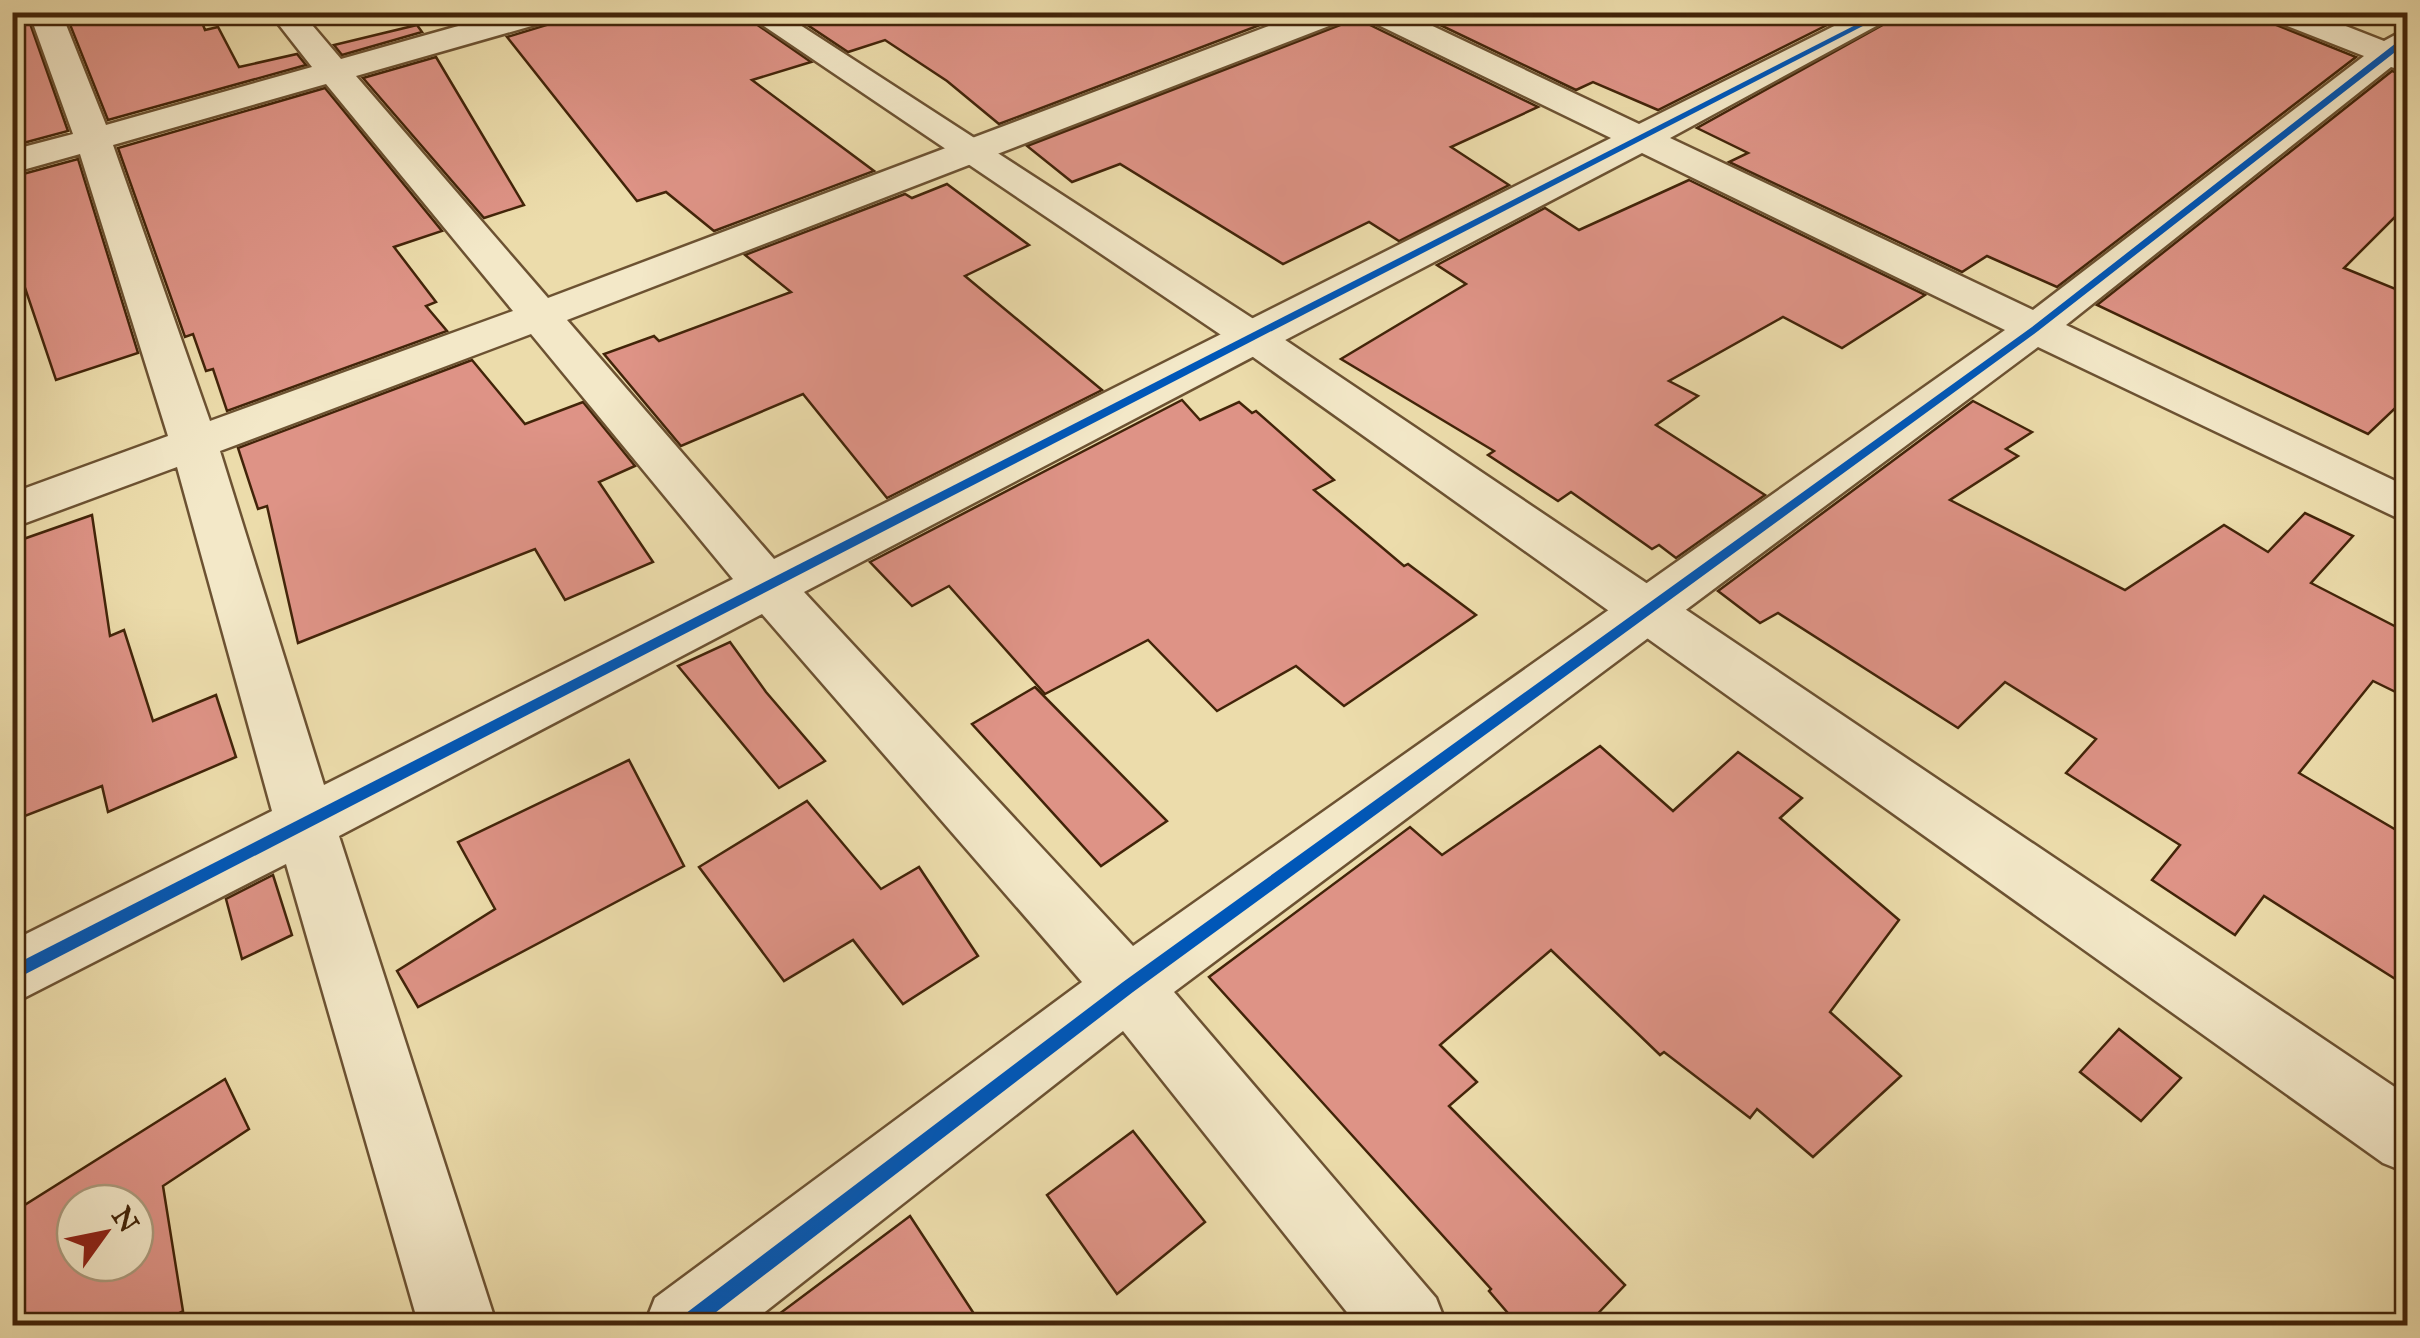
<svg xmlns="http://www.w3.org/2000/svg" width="2420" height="1338" font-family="'IM FELL Great Primer',serif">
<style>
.building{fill:#de9386;stroke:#422409;stroke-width:2.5;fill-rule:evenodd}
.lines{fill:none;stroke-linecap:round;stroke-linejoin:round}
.minor-casing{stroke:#6c5232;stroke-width:5}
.tertiary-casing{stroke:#6c5232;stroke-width:5}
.minor{fill:#f3e8c8;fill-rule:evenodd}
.tertiary{fill:#f3e8c8;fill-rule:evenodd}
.cycleway-casing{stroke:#f3e8c8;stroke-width:7}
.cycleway{fill:#0057b8;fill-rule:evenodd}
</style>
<rect width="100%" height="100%" fill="#ecdcab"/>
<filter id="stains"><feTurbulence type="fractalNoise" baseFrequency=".002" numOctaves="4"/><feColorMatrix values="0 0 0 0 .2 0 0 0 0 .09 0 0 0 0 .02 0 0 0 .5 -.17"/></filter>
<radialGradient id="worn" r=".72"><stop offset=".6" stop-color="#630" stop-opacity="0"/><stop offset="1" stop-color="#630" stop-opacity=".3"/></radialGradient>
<g class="building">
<path d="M12,12h14l42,119 -56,15z"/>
<path d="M65,12h133l7,18 13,-3 21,40 58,-13 9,11 -198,55z"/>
<path d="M589,12h150l72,50 -59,18 122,91 -160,60 -48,-39 -29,9 -130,-164z"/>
<path d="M788,12l141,1 365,-1 -295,112 -52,-43 -62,-41 -37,12z"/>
<path d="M1354,12l10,10 174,85 -87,40 58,38 -110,56 -30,-19 -86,42 -163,-100 -48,18 -45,-36 321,-124z"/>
<path d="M1413,12h440l-195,98 -65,-28 -17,8z"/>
<path d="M1906,12h338l112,45 -299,230 -70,-31 -25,16 -233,-110 19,-9 -51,-25z"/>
<path d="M417,25l5,7 -80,23 -8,-10z"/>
<path d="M436,57l88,148 -40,13 -121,-140z"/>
<path d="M2392,71l16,5v128l-64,64 64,26v102l-40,38 -271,-129z"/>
<path d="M325,88l117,143 -48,16 42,55 -10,4 21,25 -220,80 -14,-42 -7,2 -13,-37 -8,3 -67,-189z"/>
<path d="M78,159l60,194 -82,27 -34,-101 -10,2v-104z"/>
<path d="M1689,180l236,115 -83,53 -59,-31 -114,64 29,15 -42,29 109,70 -89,63 -17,-13 -7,4 -81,-57 -13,9 -70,-46 6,-4 -153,-92 125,-75 -29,-19 108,-57 34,22z"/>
<path d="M947,184l82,61 -64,31 137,114 -215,108 -84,-104 -122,52 -77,-92 50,-18 5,5 132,-49 -46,-37 160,-61 7,4z"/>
<path d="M472,360l53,64 58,-22 52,64 -36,16 54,80 -88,38 -30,-51 -237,94 -31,-137 -9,3 -20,-61z"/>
<path d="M1182,400l18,20 39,-18 13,11 4,-2 78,69 -20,10 90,76 4,-2 68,51 -132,91 -48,-40 -79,45 -69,-71 -103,54 -96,-108 -37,20 -42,-44z"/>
<path d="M1973,401l59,31 -26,17 12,7 -68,44 175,90 99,-65 44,27 37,-39 48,23 -42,47 97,50v65l-35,-17 -74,92 109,64v150l-144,-91 -29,39 -83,-55 28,-35 -114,-72 30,-34 -91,-57 -47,46 -180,-115 -18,10 -42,-32z"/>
<path d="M92,515l18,121 14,-6 29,91 63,-26 20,62 -128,55 -6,-26 -90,35v-278z"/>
<path d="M730,642l36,50 59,69 -46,27 -101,-122z"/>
<path d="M1035,687l132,134 -66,45 -129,-142z"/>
<path d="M1600,746l73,65 65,-59 64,46 -22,20 119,102 -69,92 71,64 -88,81 -56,-48 -7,9 -86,-66 -4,3 -109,-105 -111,95 37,37 -28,24 176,179 -39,41h-67l-30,-35 2,-2 -282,-312 201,-150 32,28z"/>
<path d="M629,760l55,106 -266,141 -21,-36 98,-62 -37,-67z"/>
<path d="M807,801l74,88 38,-22 59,89 -75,48 -50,-64 -69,41 -85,-114z"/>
<path d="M273,875l19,60 -50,24 -16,-60z"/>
<path d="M2119,1029l62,49 -40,43 -61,-49z"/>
<path d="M225,1079l24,50 -86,57 20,125 -29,15h-142v-113zM75,1203h60v60h-60z"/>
<path d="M1133,1131l72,91 -88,72 -70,-99z"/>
<path d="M910,1216l72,110h-219z"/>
</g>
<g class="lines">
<defs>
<path id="minor" d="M29,12h32l45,113 206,-58 -43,-55h32l40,47 167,-47h52l-4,7 -200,57 192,222 758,-286h45l-4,7 -780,301 207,239 837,-421 -245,-119 -4,-7h41l236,112 223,-112h40l-232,126 363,172 331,-254 -95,-37 -4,-7h45l74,29 24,-13v44l-17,-5 -325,258 342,162v36l-370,-176 -864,645 262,306 11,28h-89l-235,-295 -376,295h-103l11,-28 427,-316 -320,-368 -423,222 158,490h-78l-133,-462 -274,140v-63l260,-130 -95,-344 -165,61v-35l156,-57 -88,-282 -68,19v-23l61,-16zM326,84l187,227 -303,110 -97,-276zM1642,153l363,177 -872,616 -329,-354zM531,334l202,245 -409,206 -104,-334z"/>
<path id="tertiary" d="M743,12h37l489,317 1139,767v77l-25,-10 -1144,-816z"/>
</defs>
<use href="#minor" class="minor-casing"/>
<use href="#tertiary" class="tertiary-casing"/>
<use href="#minor" class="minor"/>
<use href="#tertiary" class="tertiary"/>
<defs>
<g id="cycleway">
<path d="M1881,12h9l-1878,969v-15z"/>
<path d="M2405,36h3v6l-370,289 -905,661 -435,334h-24l3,-6 446,-338 909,-655z"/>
</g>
</defs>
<use href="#cycleway" class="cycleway-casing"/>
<use href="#cycleway" class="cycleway"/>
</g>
<rect width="2420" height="1338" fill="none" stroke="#ecdcab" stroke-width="50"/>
<rect x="15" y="15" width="2390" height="1308" fill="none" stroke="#422409" stroke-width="5"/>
<rect x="25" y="25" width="2370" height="1288" fill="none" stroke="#422409" stroke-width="2.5"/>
<g transform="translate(105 1233) rotate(57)"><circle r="48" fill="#f3e8c8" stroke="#ac9a7c" stroke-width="2.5"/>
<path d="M0-8L18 38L0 25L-18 38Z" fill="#8f2418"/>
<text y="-15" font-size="28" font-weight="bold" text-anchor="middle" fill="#422409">N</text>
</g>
<rect width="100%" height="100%" filter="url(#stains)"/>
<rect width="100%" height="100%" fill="url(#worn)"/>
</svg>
